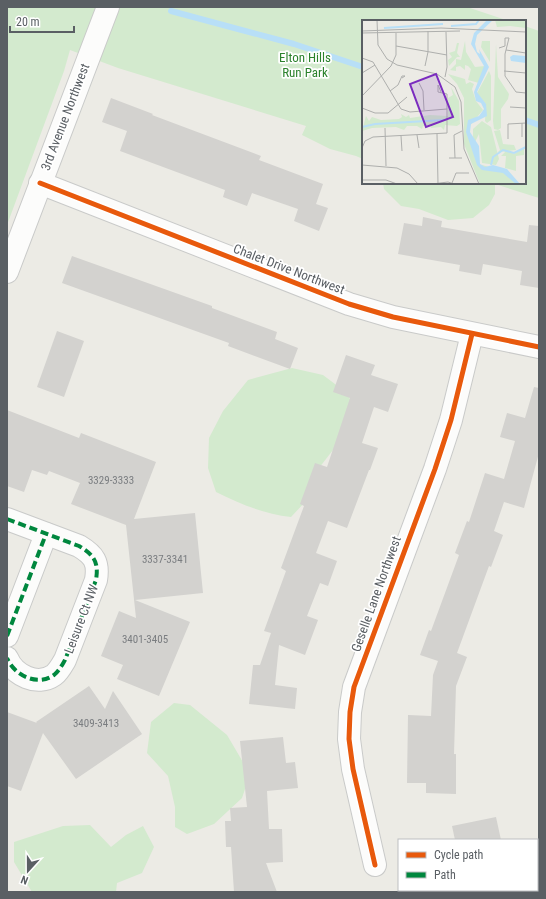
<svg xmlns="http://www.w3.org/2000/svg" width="546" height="899" font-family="'Roboto Condensed',sans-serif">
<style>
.green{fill:#d3eace}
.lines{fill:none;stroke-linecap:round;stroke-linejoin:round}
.stream{stroke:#b8dff7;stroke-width:6}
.building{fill:#d3d2cf}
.minor-casing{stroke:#c9cac9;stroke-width:24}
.minor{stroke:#fcfcfb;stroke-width:22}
.quiet{stroke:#00873e;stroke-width:4;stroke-dasharray:8 4;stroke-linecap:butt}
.cycleway-casing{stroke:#fff;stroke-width:8}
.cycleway{stroke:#e8590c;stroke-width:5}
.labels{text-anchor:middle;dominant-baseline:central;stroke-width:3.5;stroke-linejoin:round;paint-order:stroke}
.number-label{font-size:11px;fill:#7a7d80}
.park-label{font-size:13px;fill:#2c822d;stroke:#fff}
.street-label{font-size:13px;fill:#5a5f64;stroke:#fff}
.inset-river{fill:none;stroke:#b8dff7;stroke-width:2}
.inset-road{fill:none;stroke:#aeafad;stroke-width:1}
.view{fill:#7b2cbf;fill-opacity:0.15;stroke:#7b2cbf;stroke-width:2}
.inset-edge{fill:none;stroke:#5a5f64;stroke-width:2}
</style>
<rect width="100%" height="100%" fill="#ecebe5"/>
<g class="green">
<path d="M7,7h460l42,14h-146v138l-7,-3 -26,-7 -28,-14 4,-9 -188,-58 -48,-18 -6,21 -57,154z"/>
<path d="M525,26l14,5v167l-44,-14v10l-6,11 -16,13 -25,2 -29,-11 -18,-3 -17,-17 -1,-6h142z"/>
<path d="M292,368l31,7 24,18 10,21 -6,23 -18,13 -21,27 -6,24 -15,16c-27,-3 -51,-13 -75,-25l-8,-24 1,-30 14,-27 25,-31z"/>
<path d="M174,703l16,2 37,30 23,39 -8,24 -28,26 -27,10 -12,-7v-20l-7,-31 -21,-23 4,-31z"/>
<path d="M90,825l21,22 15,-12 17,-9 11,21 -12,26 -25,10 -1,9h-84l-18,-30v-20l49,-16z"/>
</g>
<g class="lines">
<g class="stream">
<path d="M171,11l123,33 69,23"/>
<path d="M525,120l14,5"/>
</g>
</g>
<g class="building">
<path d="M111,98l42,16 -1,1 109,41 -2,4 64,24 -7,20 12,4 -9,23 -25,-10 4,-12 -46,-16 -5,13 -24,-9 2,-7 -105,-39 7,-20 -25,-9z"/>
<path d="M423,217l19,4 -1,6 86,15 2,-17 10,1v62l-19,-3 2,-14 -39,-7 -2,11 -22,-4 1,-6 -62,-11 6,-31 18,3z"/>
<path d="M72,256l140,50v2l65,24 -2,7 23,9 -8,21 -62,-23 1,-3 -167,-60z"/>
<path d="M57,331l27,10 -20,56 -27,-10z"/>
<path d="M346,355l29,10 -4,10 27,9 -10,28 -14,-5 -12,36 16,5 -8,22h-1l-22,58 -19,-7 -12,32 21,8 -9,25 -8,-3 -13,33 11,4 -13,35 -26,-10 -4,40 22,3 -2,21 -46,-5 4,-39h7l11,-32 -7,-2 22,-60 -5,-3 23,-62 -4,-2 15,-41 12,4 23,-69 -17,-6z"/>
<path d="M534,387l5,1v65l-15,55 -20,-6 -10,29 9,4 -12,32 -2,-1 -32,87 10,4 -11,29 -2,68h2v40l-30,-1v-10h-19l1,-68 23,1 2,-41 5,-14 -18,-6 9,-25 2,1 28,-76 -4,-2 12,-32 2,1 16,-49 19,6 11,-38 -15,-4 7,-24 18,5z"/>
<path d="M7,410l72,28 2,-5 75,29 -22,57 61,-6 8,80 -68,7 55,22 -31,74 -42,-17 6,-14 -22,-9 18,-45 17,7 -10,-93 -55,-21 9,-21 -31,-12 -2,4 -15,-5 -8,22 -17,-6z"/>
<path d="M89,686l16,23 8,-18 29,43 -66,45 -33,-46 -22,58 -14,-5v-74l30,11 -1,-1z"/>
<path d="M283,737l3,26 9,-1 3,26 -31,3 2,38h13l1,33 -17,1 11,29h-43l-3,-45h-5l-1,-26h6l-1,-13 17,-1 -7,-66z"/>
<path d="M496,817l5,23h-46l-3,-14z"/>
</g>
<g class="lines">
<defs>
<g id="minor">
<path d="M40,183l309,121 44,13 146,30"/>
<path d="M7,272l101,-265"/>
<path d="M7,519l72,27c15,9 20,16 17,34l-31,80c-3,5 -6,11 -11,15 -17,12 -40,0 -47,-17"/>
<path d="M7,636l39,-102"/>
<path d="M375,865l-22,-96 -4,-30 1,-27 4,-25 81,-218 16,-49 21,-86"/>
</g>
</defs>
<use href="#minor" class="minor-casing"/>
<use href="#minor" class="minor"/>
<g class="quiet">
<path d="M7,519l72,27c15,9 20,16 17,34l-31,80c-3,5 -6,11 -11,15 -17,12 -40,0 -47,-17"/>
<path d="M7,636l39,-102"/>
</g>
<defs>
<g id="cycleway">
<path d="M40,183l309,121 44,13 146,30"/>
<path d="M375,865l-22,-96 -4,-30 1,-27 4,-25 81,-218 16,-49 21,-86"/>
</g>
</defs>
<use href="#cycleway" class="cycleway-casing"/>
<use href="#cycleway" class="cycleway"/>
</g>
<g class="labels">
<g class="number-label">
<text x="111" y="480">3329-3333</text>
<text x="165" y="559">3337-3341</text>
<text x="145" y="639">3401-3405</text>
<text x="96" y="723">3409-3413</text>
</g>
<g class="park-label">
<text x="305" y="57">Elton Hills<tspan x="305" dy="15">Run Park</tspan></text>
</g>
<g class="street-label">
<text transform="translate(65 117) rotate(-69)">3rd Avenue Northwest</text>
<text transform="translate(289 269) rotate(21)">Chalet Drive Northwest</text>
<text transform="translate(376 594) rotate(-70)">Geselle Lane Northwest</text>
<text transform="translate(81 619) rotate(-69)">Leisure Ct NW</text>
</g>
</g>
<g transform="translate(362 20)">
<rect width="164" height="164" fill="#ecebe5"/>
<path d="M133,0h31v8l-16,-2 -13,1zM103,21l1,11 9,15 10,-1 -6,17 -11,-3 3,-11 -3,-3 -3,-1v5l-5,-4 -4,1v4l-6,-1 6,-6v-5l5,1zM120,21h8v21l-9,-15zM95,23h2l-2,10 3,4h-3l-8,9 -1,-6 4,-3 -3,-4 6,-2zM134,24l2,33 11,17 -1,5 -7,10v19l-3,2 -4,-1 -1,-8zM127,51l2,5v44l-4,3 -2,-2 1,-16 -9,-12zM86,54l17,5 1,5 4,-2 4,2 -2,5 4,12 7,9 -15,18 10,36 27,7 13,13h-38l-16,-40v-46l-7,-14zM89,67l8,14 1,23 -3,2 -12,-1 -1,5 -3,-3 -10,1 -1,-3 -7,1 -1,3 -5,-3h-10l-3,4 -8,-3 -24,1 -10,3 4,-15 3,5 3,-4 9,3 18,-1 3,-2 -1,-3 5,3 3,-2 1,3 20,-3 18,1v-18l5,-3zM120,101l9,6 8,32 -3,6 -14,-2 -3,-29 -4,8 -2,-1v-12zM138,110l3,14 11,1 2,5 -18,2 2,-2 -6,-19zM162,128v7l-8,1v15l-11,-3 1,-12h-5l6,-6 7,4z" fill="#d3eace"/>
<path d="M125,0h6l-16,15 -2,9 2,8 3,2 -1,-5 10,18 -12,25 9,12 1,12 -16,8 -1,8 9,14 1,18 5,3 8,-2 14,4 13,15h-4l-13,-11 -21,-3 -5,-5 -11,-33 2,-12 11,-4 5,-7 -3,-6 -5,-2 -2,-9 10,-26 -13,-22 3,-11zM151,35l12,1 1,7 -15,-2 -1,-4z" fill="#b8dff7"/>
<path class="inset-river" d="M89,6l25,-2 3,-4M22,8l59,-4M0,107l13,-3 69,-4M129,145l2,-8 10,-7 11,3 12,-6"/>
<path class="inset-road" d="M15,0l1,25 9,14 10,6 40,9 18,13 6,15 3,47 15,35M0,11l79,-3 85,4M0,13l98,-2M34,26l51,9M137,28l6,-2v-8h4l-4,16v22l11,16 10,1M144,30l20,3M66,32v-21M0,38l11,4 28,47 9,3 37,-3M63,46l3,-14M142,51l22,2M0,53l13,-8M83,57l2,-10 -1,-35M57,63l4,8 1,19M28,71l8,-6 4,-9h3l-3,2M0,76l29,-30 5,-11v-22M148,87l16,1M0,88l13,5h13l19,-16M23,108l1,38M75,114l1,50M55,115l2,13M39,116l1,15M160,117v-14M146,119v-15l18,-1M0,128l3,-7 8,-4 74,-4v-39l-9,-2v-7l3,7M87,138h13M93,138l-1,-23 8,-4M0,145l35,3 12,6 9,10M0,160h24l11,4M90,163l4,-10h13M70,164l16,-2 6,2"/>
<path class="view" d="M74,54l17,43 -27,10 -16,-43z"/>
<rect width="164" height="164" class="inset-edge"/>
</g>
<rect width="546" height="899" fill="none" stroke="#5a5f64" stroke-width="16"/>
<rect x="398" y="839" width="140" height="52" fill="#ffffff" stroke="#bdbfc1"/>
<rect x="406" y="852" width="20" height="6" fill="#e8590c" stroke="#bdbfc1"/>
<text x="434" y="859" font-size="12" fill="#5a5f64">Cycle path</text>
<rect x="406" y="872" width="20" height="6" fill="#00873e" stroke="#bdbfc1"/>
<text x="434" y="879" font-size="12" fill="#5a5f64">Path</text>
<g transform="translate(28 871) rotate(201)" stroke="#ffffff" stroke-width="3" paint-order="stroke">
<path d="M0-3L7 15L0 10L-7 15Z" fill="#5a5f64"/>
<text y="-6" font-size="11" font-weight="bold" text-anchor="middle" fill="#5a5f64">N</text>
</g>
<path d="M10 26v6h64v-6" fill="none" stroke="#5a5f64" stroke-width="2"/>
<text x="16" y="26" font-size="12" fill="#5a5f64" stroke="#ffffff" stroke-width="3" paint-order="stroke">20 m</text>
</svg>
